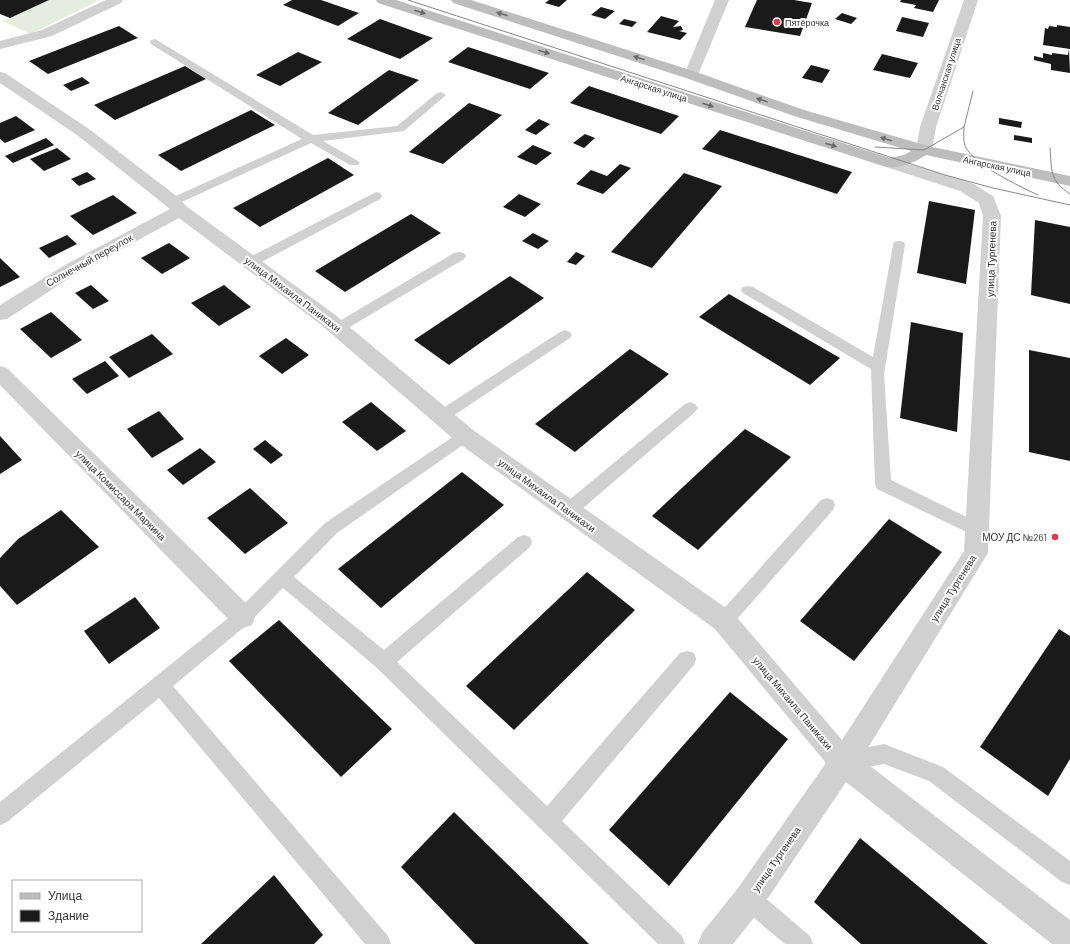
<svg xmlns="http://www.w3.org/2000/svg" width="1070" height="944" font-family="Barlow,sans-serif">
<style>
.green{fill:#e6ecdf}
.building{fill:#1a1a1a}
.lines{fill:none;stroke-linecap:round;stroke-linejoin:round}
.service{fill:#d0d0d0;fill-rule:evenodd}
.minor{fill:#d0d0d0;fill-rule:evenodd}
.secondary{fill:#bdbdbd;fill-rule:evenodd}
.tram{stroke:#888;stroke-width:1}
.oneway{fill:#6a6a6a}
.poi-dot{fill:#e63946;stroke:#fff;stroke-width:1.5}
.labels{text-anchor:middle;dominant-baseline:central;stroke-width:4;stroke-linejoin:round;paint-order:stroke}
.far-poi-label{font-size:9px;fill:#333;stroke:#fff;text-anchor:start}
.far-street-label{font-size:9px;fill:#333;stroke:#fff}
.street-label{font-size:10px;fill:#333;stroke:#fff}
.poi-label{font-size:10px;fill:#333;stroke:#fff;text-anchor:end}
</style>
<rect width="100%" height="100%" fill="#fff"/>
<path class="green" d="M49,0h51l-70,34 -27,-13z"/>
<g class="building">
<path d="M0,0h49l-39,18 -10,-4z"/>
<path d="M292,0h29l38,13 -21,13 -55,-21z"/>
<path d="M549,0h18l-8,7 -14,-4z"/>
<path d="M757,0h37l18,3 -12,33 -55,-9z"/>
<path d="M901,0h38l-6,12 -19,-4 2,-3 -16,-3z"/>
<path d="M601,7l14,4 -10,8 -14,-4z"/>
<path d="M842,13l15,5 -6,6 -16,-5z"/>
<path d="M661,16l18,5 -6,6 8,-1 2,4 -4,1 8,2 -7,7 -33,-8z"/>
<path d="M902,17l27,6 -6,14 -27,-6z"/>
<path d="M380,19l53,19 -33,21 -53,-20z"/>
<path d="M624,19l13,3 -5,5 -13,-3z"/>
<path d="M1057,25l13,2v22l-27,-4 2,-17 3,1 1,-3 8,1z"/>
<path d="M119,26l19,12 -90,36 -19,-13z"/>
<path d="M468,47l81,26 -19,16 -82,-27z"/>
<path d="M1069,49l1,24 -19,-3v-6l-17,-4v-4l9,2v-5l9,2v-2l16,2z"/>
<path d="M298,52l24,10 -42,24 -24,-11z"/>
<path d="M882,54l36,9 -8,15 -37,-8z"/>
<path d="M811,65l19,5 -8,13 -20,-5z"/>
<path d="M185,66l21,13 -91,41 -21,-15z"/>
<path d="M389,70l30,10 -61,45 -30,-12z"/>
<path d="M82,77l8,6 -19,8 -8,-6z"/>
<path d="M589,86l90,30 -18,18 -91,-31z"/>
<path d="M469,103l33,12 -59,49 -34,-12z"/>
<path d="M251,110l24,15 -94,46 -23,-16z"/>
<path d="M16,116l19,14 -30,13 -5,-4v-16z"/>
<path d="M999,118l23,4 -1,6 -22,-4z"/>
<path d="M539,119l11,5 -14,11 -11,-5z"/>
<path d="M720,130l132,42 -15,22 -135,-45z"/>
<path d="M585,134l10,4 -11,10 -11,-5z"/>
<path d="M1014,135l18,3v5l-18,-3z"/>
<path d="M46,138l8,7 -41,18 -8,-7z"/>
<path d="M533,145l19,8 -16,12 -19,-8z"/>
<path d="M57,148l14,11 -27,12 -14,-12z"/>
<path d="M328,158l26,17 -94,52 -27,-19z"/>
<path d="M620,164l11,4 -28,26 -27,-10 15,-14 16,6z"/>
<path d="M87,172l9,7 -17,7 -8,-7z"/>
<path d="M684,173l38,13 -70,82 -41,-16z"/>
<path d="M519,194l22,10 -16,13 -22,-10z"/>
<path d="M113,195l24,18 -44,22 -23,-19z"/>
<path d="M929,201l46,9 -9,74 -49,-11z"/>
<path d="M411,214l30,19 -96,59 -30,-21z"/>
<path d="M1035,220l35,7v77l-39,-9z"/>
<path d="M533,233l16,8 -11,8 -16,-8z"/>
<path d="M67,235l10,9 -28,14 -10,-10z"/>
<path d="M169,243l21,15 -28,16 -21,-16z"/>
<path d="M576,252l9,4 -9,9 -9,-3z"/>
<path d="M0,258l20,19 -20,10z"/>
<path d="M510,276l34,22 -95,67 -35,-25z"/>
<path d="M91,285l18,16 -16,8 -18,-16z"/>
<path d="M224,285l27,22 -32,19 -28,-23z"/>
<path d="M729,294l111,64 -30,27 -111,-68z"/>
<path d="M51,312l31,28 -31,18 -31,-29z"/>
<path d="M911,322l52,11 -6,99 -57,-14z"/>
<path d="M152,334l21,20 -44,24 -20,-21z"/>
<path d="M286,338l23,17 -27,19 -23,-18z"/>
<path d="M630,349l39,25 -94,78 -40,-28z"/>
<path d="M1029,350l41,8v103l-41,-9z"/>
<path d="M105,361l14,15 -32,18 -15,-15z"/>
<path d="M371,402l35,29 -29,20 -35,-29z"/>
<path d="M159,411l25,28 -32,19 -25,-29z"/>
<path d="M745,429l46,28 -93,93 -46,-34z"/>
<path d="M0,436l22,24 -22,14z"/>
<path d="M265,440l18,15 -12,9 -18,-15z"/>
<path d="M200,448l16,14 -33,23 -16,-15z"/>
<path d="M462,472l42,33 -123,103 -43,-39z"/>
<path d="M250,488l38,35 -43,31 -38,-36z"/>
<path d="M61,510l38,37 -82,58 -17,-19v-28l18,-19z"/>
<path d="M889,519l53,33 -88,109 -54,-40z"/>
<path d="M587,572l48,38 -121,120 -48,-44z"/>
<path d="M135,597l25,31 -51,36 -25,-33z"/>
<path d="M279,620l113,109 -51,48 -112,-116z"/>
<path d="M1059,629l11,7v123l-22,37 -68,-49z"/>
<path d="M730,692l58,47 -119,147 -60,-56z"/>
<path d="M454,812l135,132h-114l-74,-77z"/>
<path d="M860,838l128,106h-127l-47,-42z"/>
<path d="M274,875l49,60 -9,9h-113z"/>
</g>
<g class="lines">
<g class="service">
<path d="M155,39l158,96 84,-9 40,-33 4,-1 5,3 -42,36 -81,10 35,20 2,2 -2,2h-8l-39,-22 -138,63 -4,-1 -2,-3 2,-3 133,-60 -151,-95 -1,-2 1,-2z"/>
<path d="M376,192l4,1 2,3 -2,3 -124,66 -5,1 -5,-1 -2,-3 2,-3z"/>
<path d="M899,241l5,1 1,3 -21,129 7,106 92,45 2,5 -2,5 -6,2 -100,-48 -2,-5 -4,-115 -128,-76 -2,-3 2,-3 5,-1 5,1 120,70 20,-112 1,-3z"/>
<path d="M459,252l5,1 2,3 -2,3 -121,72 -5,2 -5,-2 -2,-3 2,-3 121,-72z"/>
<path d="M565,330l5,2 2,3 -2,3 -123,82 -5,2 -5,-2 -3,-4 3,-4 123,-80z"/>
<path d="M690,402l5,2 3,4 -3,4 -120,103 -6,2 -6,-2 -2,-5 2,-5 122,-101z"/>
<path d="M465,430l5,2 3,4 -3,4 -133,93 -43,44 90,73 134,-113 6,-2 6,2 2,5 -2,5 -133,115 150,144 133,-153 7,-2 7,2 2,6 -2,6 -132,156 120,115 3,8h-27l-281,-276 -94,-80 -34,35 -76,63 215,250 3,8h-26l-206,-246 -152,124 -7,3v-23l237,-191 88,-88 135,-91z"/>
<path d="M827,498l6,2 2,5 -2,5 -103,117 -6,2 -6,-2 -3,-6 3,-6 103,-115z"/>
<path d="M884,744l59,23 127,94v24l-8,-3 -133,-101 -45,-17 -41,8 -7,-3 -3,-7 3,-7 7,-3z"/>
<path d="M749,888l8,3 53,45 3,8h-28l-44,-37 -3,-8 3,-8z"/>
</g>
<g class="minor">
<path d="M106,0h17l-2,3 -69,33 -52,13v-8l42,-11z"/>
<path d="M715,0h14l-31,75 -2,3 -5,1 -5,-1 -2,-3z"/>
<path d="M964,0h14l-42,127 -4,23 -2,3 -6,2 -6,-2 -2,-3 4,-23z"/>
<path d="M0,72l5,1 84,56 90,69 7,8 148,108 139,116 260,183 109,127 122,-189 19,-335 -4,-13 -19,-12 -77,-25 -2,-3 2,-3 6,-2 6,2 77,23 21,13 8,20 -13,337 -127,206 209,161v24h-18l-206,-162 -86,128 -27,34h-35l4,-11 36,-45 88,-125 -111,-134 -258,-187 -137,-118 -141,-106 -102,55 -70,46 -7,1v-15l65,-40 105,-56 -93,-74 -77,-52z"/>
<path d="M0,366l7,2 245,241 3,8 -3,8 -9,3 -9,-3 -234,-240z"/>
</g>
<path class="secondary" d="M376,0h20l494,158 14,-3 7,-4 -117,-35 -108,-38 -233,-75 -2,-3h20l225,72 108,38 124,36 142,30v10l-144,-31c-12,8 -28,15 -43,11l-505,-163z"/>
<g class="tram">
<path d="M408,0l537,175 48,13 77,17"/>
<path d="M964,127c0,6 -1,13 1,19 9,19 54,40 73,49"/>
<path d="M875,147l49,3 40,-23 9,-36"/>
<path d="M1050,148c2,23 -1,32 20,46"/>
</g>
</g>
<defs><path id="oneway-solid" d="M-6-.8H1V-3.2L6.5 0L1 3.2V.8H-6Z"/></defs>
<g class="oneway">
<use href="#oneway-solid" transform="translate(420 12) rotate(18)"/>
<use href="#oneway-solid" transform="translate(502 14) rotate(-162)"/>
<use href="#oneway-solid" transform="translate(544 52) rotate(18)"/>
<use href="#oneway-solid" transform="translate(639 58) rotate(-162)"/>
<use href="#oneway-solid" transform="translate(762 100) rotate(-161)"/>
<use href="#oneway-solid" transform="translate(708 105) rotate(18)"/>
<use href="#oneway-solid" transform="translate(886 139) rotate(-164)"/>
<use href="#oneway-solid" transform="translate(831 145) rotate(18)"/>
</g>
<g class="poi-dot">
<circle cx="777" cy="22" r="4"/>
<circle cx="1055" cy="537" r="4"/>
</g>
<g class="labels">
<g class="far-poi-label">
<text x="785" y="22">Пятёрочка</text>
</g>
<g class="far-street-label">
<text transform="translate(946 74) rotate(-72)">Волчанская улица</text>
<text transform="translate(654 88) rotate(18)">Ангарская улица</text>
<text transform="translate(997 166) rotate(12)">Ангарская улица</text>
</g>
<g class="street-label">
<text transform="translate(991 259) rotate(-88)">улица Тургенева</text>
<text transform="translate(89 260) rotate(-29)">Солнечный переулок</text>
<text transform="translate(293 294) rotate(37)">улица Михаила Паникахи</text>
<text transform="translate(121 495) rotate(45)">улица Комиссара Маркина</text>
<text transform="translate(547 495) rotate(36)">улица Михаила Паникахи</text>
<text transform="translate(953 588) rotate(-58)">улица Тургенева</text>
<text transform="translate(793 703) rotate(50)">улица Михаила Паникахи</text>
<text transform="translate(776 859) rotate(-55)">улица Тургенева</text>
</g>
<g class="poi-label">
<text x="1047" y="537">МОУ ДС №261</text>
</g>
</g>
<rect x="12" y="880" width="130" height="52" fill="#ffffff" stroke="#adadad"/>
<rect x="20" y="893" width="20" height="6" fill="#bdbdbd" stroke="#adadad"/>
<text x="48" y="900" font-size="12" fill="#333333">Улица</text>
<rect x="20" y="910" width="20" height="12" fill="#1a1a1a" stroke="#adadad"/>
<text x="48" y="920" font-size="12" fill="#333333">Здание</text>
</svg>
